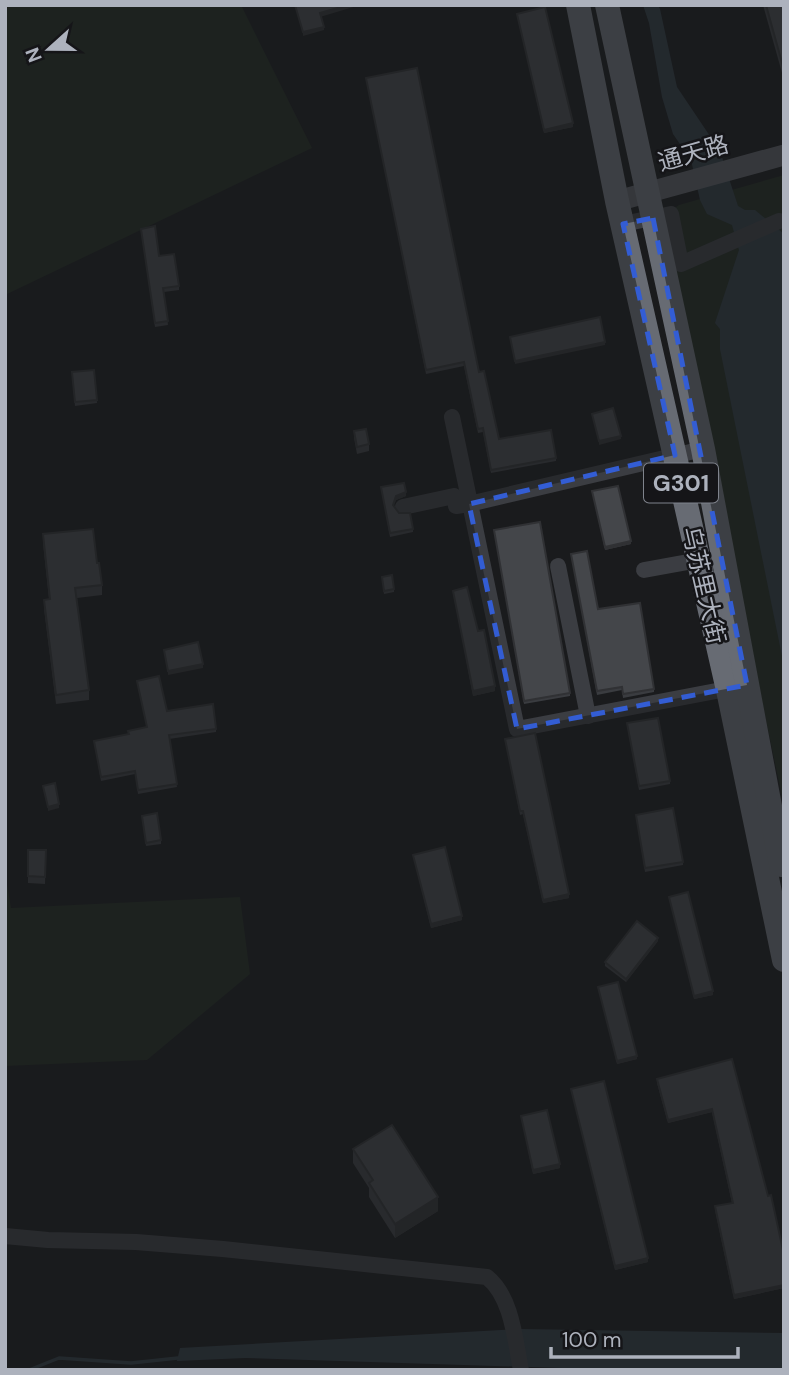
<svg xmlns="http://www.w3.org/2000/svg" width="789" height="1375" font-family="'DM Sans','Noto Sans SC',sans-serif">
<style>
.green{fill:#222b23}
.water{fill:#2f3a42}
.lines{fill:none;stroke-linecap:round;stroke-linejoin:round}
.stream{stroke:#2f3a42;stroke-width:3.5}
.minor{stroke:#3b3d42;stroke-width:16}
.major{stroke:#575a61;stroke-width:21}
.highway{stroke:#676b73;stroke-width:24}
.wall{fill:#3a3c40}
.shaded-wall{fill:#303134}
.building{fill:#44464a;stroke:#303134;stroke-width:2}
.marked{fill:none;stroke:#335dd4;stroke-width:5;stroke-dasharray:14 9;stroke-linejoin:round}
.labels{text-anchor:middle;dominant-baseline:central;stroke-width:5;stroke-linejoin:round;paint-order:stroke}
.shield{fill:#151518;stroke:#7f838c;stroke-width:2}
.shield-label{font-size:23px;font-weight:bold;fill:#adb2bd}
.street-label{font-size:24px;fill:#adb2bd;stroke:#151518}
</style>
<rect width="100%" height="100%" fill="#1a1b1d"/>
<g class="green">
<path d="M5,5h236l71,143 -307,147z"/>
<path d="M784,175v631l-118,-564 6,-32 7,-5z"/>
<path d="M5,872l6,36 229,-11 10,77 -103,86 -142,6z"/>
</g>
<g class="water">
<path d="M643,5h15l2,4 17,78 43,64 18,55 7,4h10l29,24v432l-64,-317v-20l-5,-6 24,-73 -7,-25 -25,-11 -7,-14 -9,-40 -18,-26 -11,-37 -13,-74z"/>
<path d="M519,1329l265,4v37h-160l-379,-12 -68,3 3,-13z"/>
</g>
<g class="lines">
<path class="stream" d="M29,1370l30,-12 72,5 47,-5"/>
<g class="minor">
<path d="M623,224l48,-10 10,50 98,-43"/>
<path d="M452,417l65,312 220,-42"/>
<path d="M403,507l51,-11 2,10 13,-2 234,-55"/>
<path d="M558,566l30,150"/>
<path d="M644,570l55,-10"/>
<path d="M5,1236l43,4 88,2 87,7 264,28c25,20 28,63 34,93"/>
</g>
<path class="major" d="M617,201l167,-46"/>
<g class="highway">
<path d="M578,5l39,196 111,489 56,270"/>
<path d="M607,5l96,444 78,416"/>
</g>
</g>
<g class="wall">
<path d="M763,5h21v75z"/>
<path d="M517,14l56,113 -29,6z"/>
<path d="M366,78l113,294 20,67 57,19v3l-65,12 -8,-41 -5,1 -14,-67 -38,8z"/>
<path d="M141,229l38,57v4l-15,2 4,33 -13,2z"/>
<path d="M94,370l3,33 -22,3 -3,-31z"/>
<path d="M354,431l15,13v7l-12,3 -3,-16z"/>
<path d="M381,487l25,9 -10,4 -3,6 20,23v3l-23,5z"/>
<path d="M592,491l39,53 -26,6z"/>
<path d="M494,530l76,163v3l-46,8z"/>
<path d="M43,534l54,29 5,22v10l-25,3 12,92v10l-33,4 -12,-95v-9l5,-1 -6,-56z"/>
<path d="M571,554l27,55 56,80v3l-31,6 -1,-8 -25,5z"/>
<path d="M382,577l12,12v3l-10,2z"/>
<path d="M453,591l25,40 17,60 -22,5z"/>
<path d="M137,681l30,30 49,18v3l-47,7 8,48 -39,7 -3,-20 -34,7 -7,-40 35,-7 18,-7z"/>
<path d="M627,723l43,58v3l-31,6z"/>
<path d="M505,739l64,159 -26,5 -20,-89 -3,1z"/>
<path d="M636,815l47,47v3l-38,7z"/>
<path d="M142,816l19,24v4l-15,2z"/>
<path d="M46,850l-1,34 -17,-1v-7z"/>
<path d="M413,855l49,65 -31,8z"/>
<path d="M669,897l44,98 -19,4z"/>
<path d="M658,941l-32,41 -21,-16v-4z"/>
<path d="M598,987l39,72 -20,5z"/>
<path d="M732,1059l52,196v33l-50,11 -19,-89v-4l17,-3 -20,-91 -44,11 -11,-40v-4z"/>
<path d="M571,1089l77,173 -33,8z"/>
<path d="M521,1116l39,52 -27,6z"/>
<path d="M353,1149l85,62 -43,27 -26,-41v-9l-16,-25z"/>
</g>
<g class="shaded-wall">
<path d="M348,5h12l-40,12v-4z"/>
<path d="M324,27v3l-21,6v-4z"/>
<path d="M573,123v4l-29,6v-3z"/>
<path d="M605,342v3l-90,19v-3z"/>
<path d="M621,436v3l-22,6v-4z"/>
<path d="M406,492v4l-10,4 -3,9 3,-13z"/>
<path d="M631,541v3l-26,6v-3z"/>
<path d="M203,664v4l-35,7v-4z"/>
<path d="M495,686v5l-22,5v-5z"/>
<path d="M59,804v4l-11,3v-4z"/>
<path d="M569,894v4l-26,5v-3z"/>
<path d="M462,916v4l-31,8v-4z"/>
<path d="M658,938v3l-32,41v-3z"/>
<path d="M713,991v4l-19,4v-3z"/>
<path d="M637,1056v3l-20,5v-3z"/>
<path d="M712,1109v3l-44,11v-3z"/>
<path d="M560,1164v4l-27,6v-4z"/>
<path d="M438,1197v14l-43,27v-14z"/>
<path d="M648,1258v4l-33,8v-4z"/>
<path d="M784,1285v3l-50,11v-4z"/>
</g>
<g class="building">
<path d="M295,5h53l-28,8 4,14 -21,5z"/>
<path d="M766,5h18v65z"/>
<path d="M545,7l28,116 -29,7 -27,-116z"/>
<path d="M417,68l62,304 5,-1 15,68 52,-9 5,28 -65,12 -8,-42 -5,1 -14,-67 -38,8 -60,-292z"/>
<path d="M155,226l4,30 15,-2 5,32 -16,2 5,33 -13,2 -14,-94z"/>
<path d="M600,317l5,25 -90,19 -5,-24z"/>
<path d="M94,370l3,30 -22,2 -3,-30z"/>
<path d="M613,408l8,28 -22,5 -7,-27z"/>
<path d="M366,429l3,15 -12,3 -3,-16z"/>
<path d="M404,483l2,9 -10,4 -3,9 6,8h11l3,16 -23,4 -9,-46z"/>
<path d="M618,486l13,55 -26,6 -13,-56z"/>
<path d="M540,522l30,171 -46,8 -30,-171z"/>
<path d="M93,529l4,34h2l3,22 -27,3 14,102 -33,5 -12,-95 6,-1 -7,-65z"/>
<path d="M587,551l11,58 42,-6 14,86 -31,5 -1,-7 -25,4 -26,-137z"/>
<path d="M392,575l2,14 -10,2 -2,-14z"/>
<path d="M467,587l11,44 6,-1 11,56 -22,5 -20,-100z"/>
<path d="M198,642l5,22 -35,7 -4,-21z"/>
<path d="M159,676l8,35 46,-7 3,25 -47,6 8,49 -39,6 -3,-19 -34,6 -7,-36 35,-7 -1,-3 19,-4 -10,-46z"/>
<path d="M658,718l12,63 -31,5 -12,-63z"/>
<path d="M535,733l34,161 -26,6 -20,-89h-3l-15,-72z"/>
<path d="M55,783l4,21 -11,3 -5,-21z"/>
<path d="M673,808l10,54 -38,6 -9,-53z"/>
<path d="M157,813l4,27 -15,3 -4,-27z"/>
<path d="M445,847l17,69 -31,8 -18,-69z"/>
<path d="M28,850h18l-1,27 -17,-1z"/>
<path d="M688,892l25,99 -19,5 -25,-99z"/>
<path d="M637,921l21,17 -32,41 -21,-17z"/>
<path d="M618,982l19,74 -20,5 -19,-74z"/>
<path d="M732,1059l36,137 3,-1 13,60v30l-50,10 -19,-89 18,-3 -21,-94 -44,11 -11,-41z"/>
<path d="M604,1081l44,177 -33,8 -44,-177z"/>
<path d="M547,1110l13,54 -27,6 -12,-54z"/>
<path d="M392,1125l46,72 -43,27 -26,-41 4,-3 -20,-31z"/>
</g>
<path d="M0 0H789V1375H0ZM653,218l94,467 -230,44 -48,-225 206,-49 -52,-231z" fill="#1a1b1d" fill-opacity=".55" fill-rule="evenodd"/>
<path class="marked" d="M653,218l94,467 -230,44 -48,-225 206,-49 -52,-231z"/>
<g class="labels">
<rect class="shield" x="644" y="463.5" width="74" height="39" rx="5"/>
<g class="shield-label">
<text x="681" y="483">G301</text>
</g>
<g class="street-label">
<text transform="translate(693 153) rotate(-16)">通天路</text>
<text transform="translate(704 585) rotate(77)">乌苏里大街</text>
</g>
</g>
<rect width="789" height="1375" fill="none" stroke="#adb2bd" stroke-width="14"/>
<g transform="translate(49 49) rotate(249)" stroke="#151518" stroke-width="5" paint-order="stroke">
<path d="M0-5L12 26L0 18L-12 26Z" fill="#adb2bd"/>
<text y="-10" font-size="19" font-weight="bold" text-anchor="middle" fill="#adb2bd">N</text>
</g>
<path d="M551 1347v10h187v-10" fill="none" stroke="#adb2bd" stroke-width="3.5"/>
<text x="562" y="1347" font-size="21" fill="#adb2bd" stroke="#151518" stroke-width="5" paint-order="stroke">100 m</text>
</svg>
